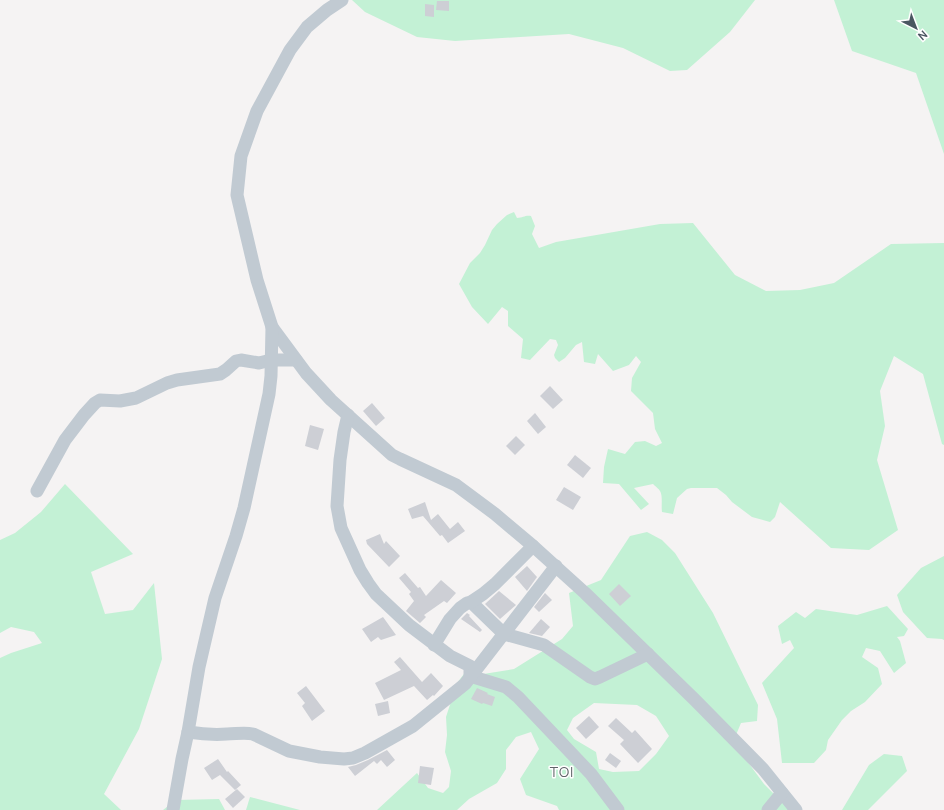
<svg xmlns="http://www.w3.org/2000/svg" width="944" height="810" font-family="Manrope,sans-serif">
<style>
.green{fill:#c3f1d5;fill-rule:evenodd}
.building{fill:#cdcfd5}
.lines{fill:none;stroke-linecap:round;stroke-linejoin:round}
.minor{stroke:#c1cad2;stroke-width:13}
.labels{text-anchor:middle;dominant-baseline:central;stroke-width:3;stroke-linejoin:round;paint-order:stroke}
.quarter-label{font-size:14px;letter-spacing:1px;fill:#5f6368;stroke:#fff}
</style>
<rect width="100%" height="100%" fill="#f5f3f3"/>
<g class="green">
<path d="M352,0h403l-25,32 -43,38 -17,1 -47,-23 -54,-14 -114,7 -38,-4 -52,-25z"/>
<path d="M834,0h110v154l-28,-81 -64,-22z"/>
<path d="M514,212l3,6c6,0 8,-3 14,-2l4,10 -3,8 7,14 17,-6 104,-18 33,-1 42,52 31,16 34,-1 34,-7 57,-39 53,-1v202l-2,-1 -19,-70 -29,-18 -14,35 5,35 -8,34 21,70 -29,20 -38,-2 -51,-46 -5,15 -5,5 -18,-5 -20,-15 -6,-7 -9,-7h-26l-4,1 -10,9 -4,16 -11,-2c-1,-6 1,-16 -2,-21 -1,-2 -5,-5 -7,-7l-19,4 15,16 -8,6 -22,-26 -16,-1 1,-16 4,-18 17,5 10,-12 10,-1 11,5 6,-3 -7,-14 -2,-16 -22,-22 1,-13 9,-16 -5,-6 -7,9 -16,6 -15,-17 -3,10 -11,-2 -2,-20 -6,3 -11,13 -6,4 -4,-4 -1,-3 4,-10 -2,-5 -6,-1 -20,21 -9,-2 2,-19 -15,-13v-15l-6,-4 -14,17 -16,-17 -13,-23 11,-21 10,-10 5,-8 7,-15 5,-6 10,-9z"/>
<path d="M65,484l68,70 -42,18 14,42 28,-4 21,-27 8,76 -23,70 -35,65 17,16h-121v-152l11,-5 31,-10 -8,-11 -23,-5 -11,6v-93l15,-7 26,-21z"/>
<path d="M647,532l15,8 13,13 38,60 45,92 -1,16 -16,2 -8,19 31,42 26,26h-231l-2,-4 -31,-11 -6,-16 19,-30 -8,-17 -15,5 -10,13v19l-9,14 -28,16 -12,11h-80l40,-37 11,15 15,5 6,-6 2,-16 -6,-19 2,-17 -1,-18 11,-34 13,-17 1,10 43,-7 48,-30 11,-13 -4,-33 32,-13 29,-44zM594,703l43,2 19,11 13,20 -13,18 -17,17 -26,1 -14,-3 -3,-17 -22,-13 -7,-9 6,-12z"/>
<path d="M944,556v84l-2,-1 -15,-1 -24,-26 -6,-17 24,-27z"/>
<path d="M887,606l21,23 -4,7 -7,1 3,4 6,22 -12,10 -14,-22 -14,-3 -4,9 16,11 4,16 -17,18 -14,9 -9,9 -14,20 -2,10 -12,13h-32l-5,-44 -15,-36 32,-35 -4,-8 -8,4 -4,-18 18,-14 9,6 11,-9 41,6z"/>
<path d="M884,754l18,2 5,15 -39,39h-26l27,-45z"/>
<path d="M250,797l50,13h-54z"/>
<path d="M219,799l6,11h-62l13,-10z"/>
</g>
<g class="building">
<path d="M437,1h12v10l-13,-1z"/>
<path d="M425,4l9,1v12l-9,-1z"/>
<path d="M550,386l13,14 -10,9 -13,-13z"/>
<path d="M372,403l13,15 -9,8 -13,-15z"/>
<path d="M535,413l11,14 -8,7 -11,-13z"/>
<path d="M310,425l14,4 -6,21 -13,-4z"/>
<path d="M516,436l9,9 -10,10 -9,-9z"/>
<path d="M575,455l16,13 -8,10 -16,-13z"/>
<path d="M564,487l17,10 -8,13 -17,-10z"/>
<path d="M425,502l6,18 7,-6 12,15 8,-7 7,9 -17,12 -6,-8 -2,1 -17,-20 -11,3 -4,-10z"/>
<path d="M380,534l4,10 2,-3 14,15 -11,11 -22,-23 -1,-4z"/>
<path d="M527,566l10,11 -10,14 -12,-14z"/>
<path d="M405,573l13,15 2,-1 6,9 15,-16 15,13 -9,10 -3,-2 -20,14 2,2 -6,6 -14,-12 8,-10 -5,-7 2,-2 -12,-14z"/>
<path d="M619,584l12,12 -11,10 -11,-12z"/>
<path d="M499,591l17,14 -16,14 -15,-15z"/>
<path d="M545,593l7,7 -13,12 -5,-5z"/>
<path d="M467,613l3,2 -1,1 13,14 -2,2 -19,-13z"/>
<path d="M383,617l13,18 -15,5 -3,-3 -7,5 -9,-13z"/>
<path d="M541,619l9,8 -8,9 -13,-3z"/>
<path d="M400,657l22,25 9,-9 12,13 -9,10 -1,-1 -6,5 -13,-14 -30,14 -9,-17 26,-13 -7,-8z"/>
<path d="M306,686l19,25 -13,10 -10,-15 3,-3 -8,-10z"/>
<path d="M477,688l11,5 -1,1 8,3 -3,9 -9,-3 -1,1 -11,-5z"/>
<path d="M388,701l2,12 -12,3 -3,-12z"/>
<path d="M589,716l10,11 -13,12 -10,-11z"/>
<path d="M616,718l16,15 3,-3 17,19 -14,14 -18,-19 4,-4 -16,-14z"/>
<path d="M387,750l8,10 -8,7 -6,-7 -4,4 -3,-3 -19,15 -7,-9 8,-2 12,-5z"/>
<path d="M610,753l11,8 -5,7 -11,-8z"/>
<path d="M218,759l9,13 1,-1 13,14 -6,5 -15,-15 -8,5 -8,-12z"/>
<path d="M420,766l14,2 -3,17 -13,-2z"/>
<path d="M237,789l8,8 -12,11 -8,-9z"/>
</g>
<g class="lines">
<g class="minor">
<path d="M342,0l-15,10 -20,17 -17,23 -33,61 -16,45 -4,39 20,85 15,47 34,46 25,27 61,55 8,4 56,26 39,29 38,32 52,47 110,107 68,69 33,41"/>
<path d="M348,415l-4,17 -4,28 -3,46 4,22 19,42 8,13 8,11 33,31 41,31 20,10v10l36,11 12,10 73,77 27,36"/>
<path d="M37,491l28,-51 19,-25 11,-12 5,-3 20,1 16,-3 31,-15 10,-3 43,-6 6,-4 10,-9 5,-1 18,3 12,-3h25"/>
<path d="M471,602l33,32 40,11 46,32 5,2 5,-2 48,-23"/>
<path d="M434,645l16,-26 10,-11 7,-5 4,-1 12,-8 12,-10 38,-38"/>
<path d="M188,732c13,2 26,3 39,2 9,0 17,-2 26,0l36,17 31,6 24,2 9,-1 12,-5 48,-27 52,-42 91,-118"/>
<path d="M173,810l9,-51 6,-27 11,-65 16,-69 21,-62 8,-28 25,-114 2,-18 1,-49"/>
<path d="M768,810l14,-17"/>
</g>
</g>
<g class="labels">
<g class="quarter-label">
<text x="562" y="771">TOI</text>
</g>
</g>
<g transform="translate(916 28) rotate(138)" stroke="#ffffff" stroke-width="3" paint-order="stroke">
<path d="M0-3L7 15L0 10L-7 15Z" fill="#4a5661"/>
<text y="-6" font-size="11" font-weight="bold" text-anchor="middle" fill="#4a5661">N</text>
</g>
</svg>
